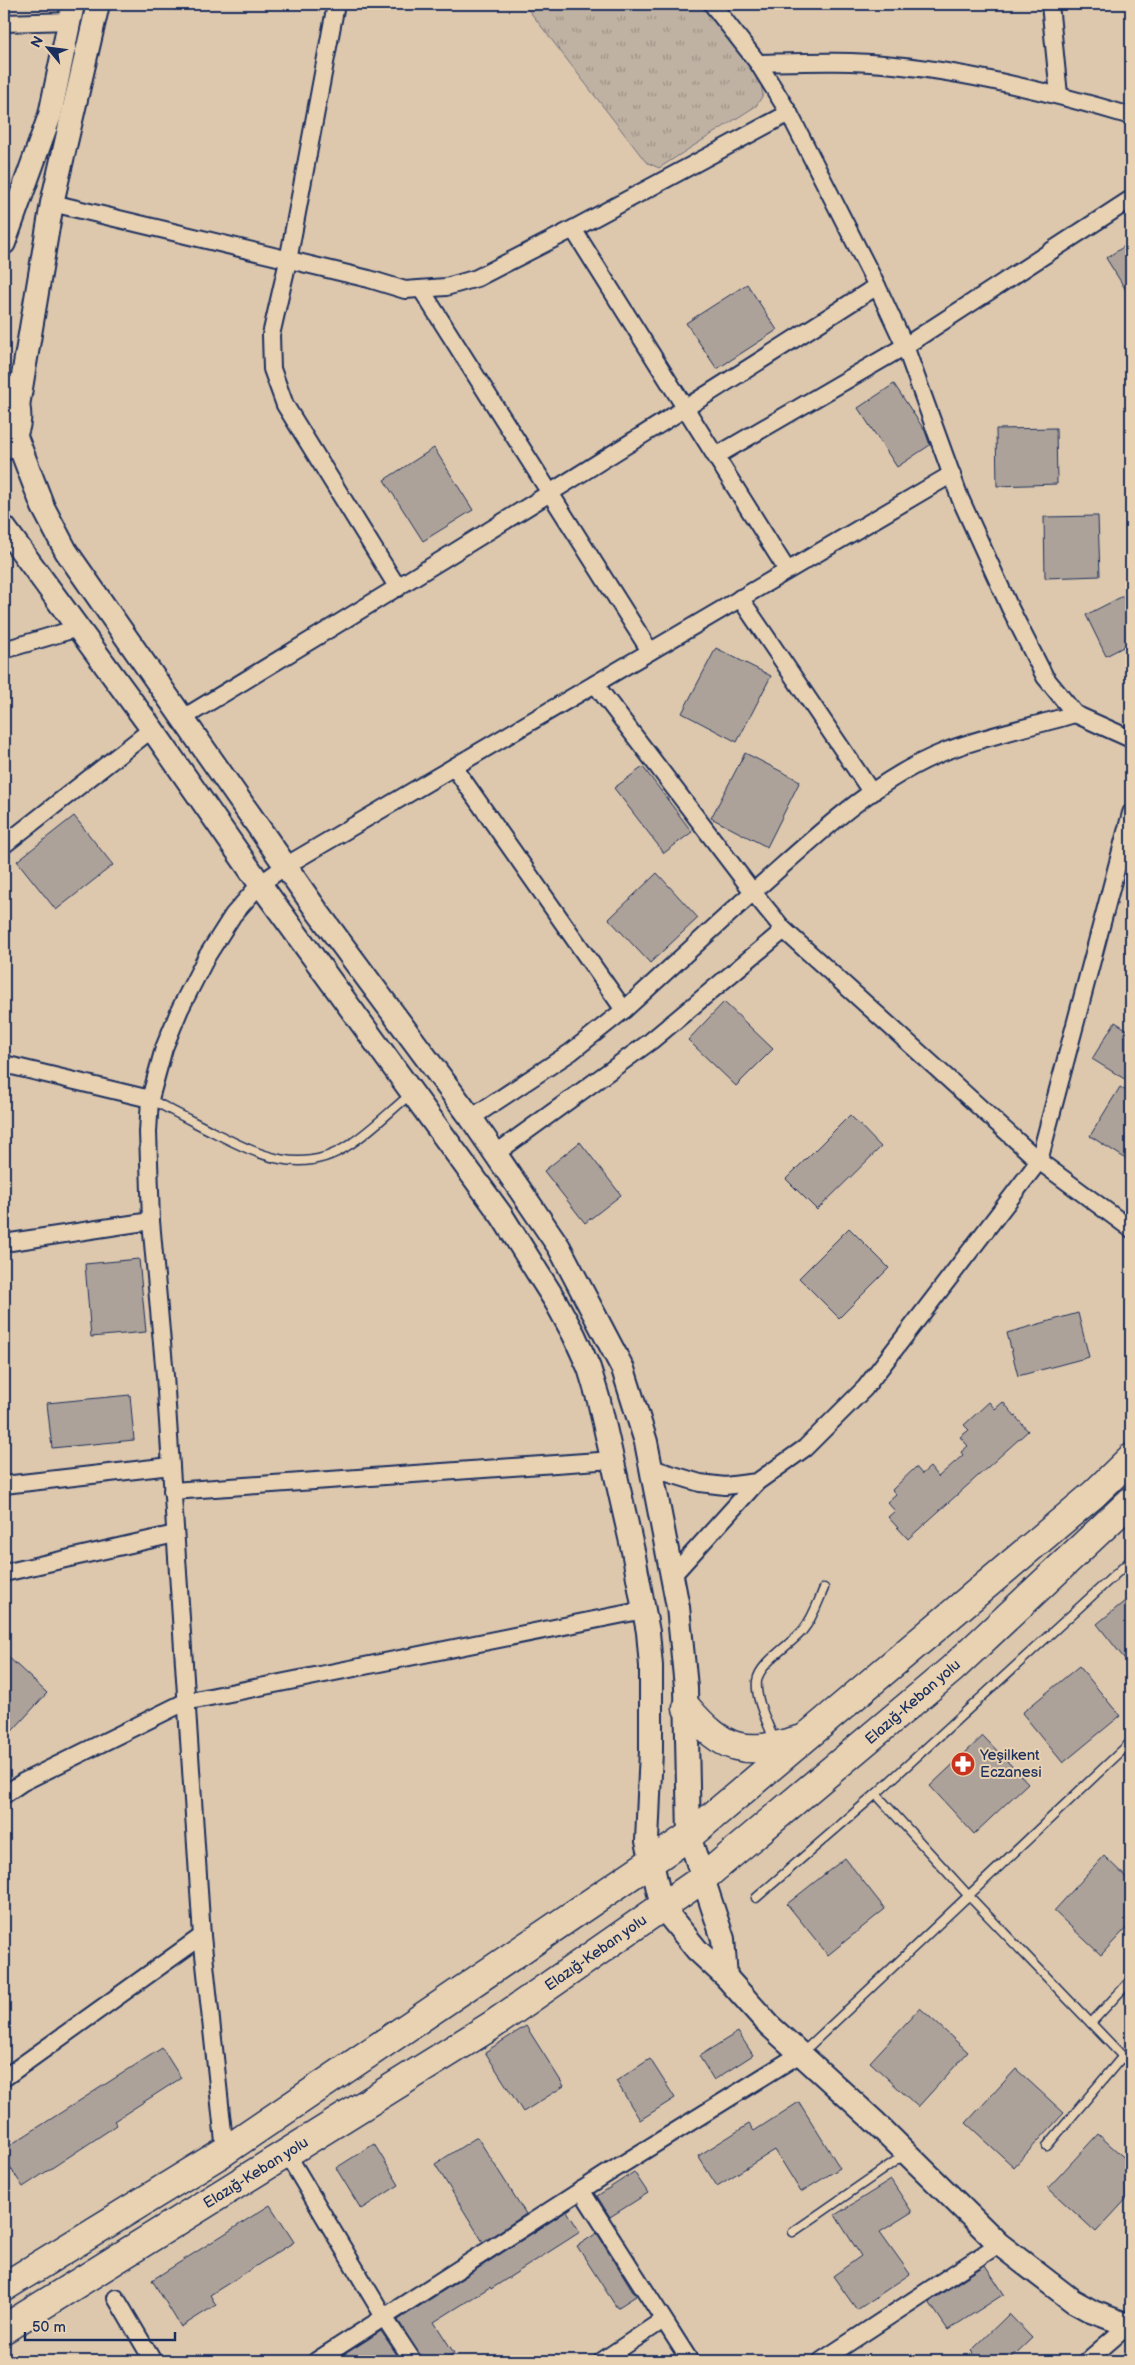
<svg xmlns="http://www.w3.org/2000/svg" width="1135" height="2365" font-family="'Balsamiq Sans',sans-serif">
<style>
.park{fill:url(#park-tufts);stroke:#6e7080}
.building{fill:#ada299;stroke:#1b2f5e}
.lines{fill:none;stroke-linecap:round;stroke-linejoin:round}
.lane-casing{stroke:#1b2f5e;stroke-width:11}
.street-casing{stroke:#1b2f5e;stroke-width:20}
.secondary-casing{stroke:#1b2f5e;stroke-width:26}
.highway-casing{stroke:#1b2f5e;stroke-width:31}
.lane{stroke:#e9d2b2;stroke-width:8}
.street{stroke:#e9d2b2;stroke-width:16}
.secondary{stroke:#e9d2b2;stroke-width:22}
.highway{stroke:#e9d2b2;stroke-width:28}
.labels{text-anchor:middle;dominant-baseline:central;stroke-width:4;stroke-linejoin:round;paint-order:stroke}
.street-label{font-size:15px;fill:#1b2f5e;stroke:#e9d2b2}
.poi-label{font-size:15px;fill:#1b2f5e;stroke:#e9d2b2;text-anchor:start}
</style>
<defs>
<pattern id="park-tufts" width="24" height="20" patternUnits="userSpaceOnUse" patternTransform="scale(1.25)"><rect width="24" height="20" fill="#c0b2a2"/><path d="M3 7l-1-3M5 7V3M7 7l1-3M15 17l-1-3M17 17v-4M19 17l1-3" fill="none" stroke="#9b9187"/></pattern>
</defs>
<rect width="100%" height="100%" fill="#ddc8ad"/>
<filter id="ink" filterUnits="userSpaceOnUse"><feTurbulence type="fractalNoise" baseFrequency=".02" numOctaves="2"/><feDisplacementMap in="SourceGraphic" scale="10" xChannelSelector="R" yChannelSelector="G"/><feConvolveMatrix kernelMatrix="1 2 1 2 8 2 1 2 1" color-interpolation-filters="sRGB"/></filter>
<g filter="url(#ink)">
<path class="park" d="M524,4h178l58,74 3,17 -7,11 -97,62 -13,-6z"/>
<g class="building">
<path d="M1131,242v56l-25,-40z"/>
<path d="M747,284l30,46 -60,39 -31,-46z"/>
<path d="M894,384l31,47 5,14 -33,22 -39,-59z"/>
<path d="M1056,428l1,56 -60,2 -1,-57z"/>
<path d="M434,448l39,62 -50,31 -39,-61z"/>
<path d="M1098,516l2,60 -55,2 -1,-61z"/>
<path d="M1123,596l8,17v30l-25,13 -20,-41z"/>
<path d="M716,648l55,28 -34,66 -55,-29z"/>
<path d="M745,753l55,28 -33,66 -56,-29z"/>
<path d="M643,767l49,65 -28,21 -50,-65z"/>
<path d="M74,816l39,49 -57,45 -39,-49z"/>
<path d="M657,873l41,45 -48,45 -41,-44z"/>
<path d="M724,1002l49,47 -37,37 -48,-46z"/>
<path d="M1115,1022l16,10v51l-39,-24z"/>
<path d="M1120,1087l11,7v68l-41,-26z"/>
<path d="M850,1115l31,32 -64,63 -31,-31z"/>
<path d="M580,1142l41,53 -36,28 -41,-52z"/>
<path d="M849,1228l40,40 -50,50 -40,-40z"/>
<path d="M139,1259l7,73 -55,5 -6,-73z"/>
<path d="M1078,1313l11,44 -71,19 -11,-43z"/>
<path d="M130,1395l4,45 -82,8 -5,-45z"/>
<path d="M989,1402l6,7 8,-7 25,29 -120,108 -20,-22 7,-6 -8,-9 9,-8 -4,-4 24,-23 6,7 8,-7 8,10 25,-22 -2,-3 7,-6 -8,-9 9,-7 -5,-5z"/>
<path d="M1131,1596v71l-34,-43z"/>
<path d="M4,1653l43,40 -43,47z"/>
<path d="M1079,1666l41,50 -57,47 -41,-50z"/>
<path d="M983,1736l45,47 -54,51 -44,-48z"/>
<path d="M1104,1856l27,26v41l-30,32 -47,-44z"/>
<path d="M845,1858l40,51 -57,46 -41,-51z"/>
<path d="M920,2008l48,44 -50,55 -48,-45z"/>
<path d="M526,2026l38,60 -41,26 -38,-60z"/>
<path d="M738,2032l15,23 -39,25 -15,-24z"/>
<path d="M162,2048l19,30 -67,43 3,4 -94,62 -19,-29v-9z"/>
<path d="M650,2059l25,39 -35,22 -24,-39z"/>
<path d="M1016,2069l48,44 -50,54 -48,-44z"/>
<path d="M799,2102l41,66 -39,24 -26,-42 -58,36 -19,-30 51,-32 5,7z"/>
<path d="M1098,2134l33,30v30l-35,38 -48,-44z"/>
<path d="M477,2137l49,77 -43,28 -48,-78z"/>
<path d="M374,2144l25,41 -38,24 -25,-41z"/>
<path d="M634,2172l14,21 -38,24 -13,-21z"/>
<path d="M891,2180l21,32 -32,20 30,42 -53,36 -24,-34 28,-20 -26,-41z"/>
<path d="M270,2205l24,37 -84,53 6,10 -35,22 -29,-47z"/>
<path d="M567,2211l13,21 -89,57 -1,-2 -56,35 20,31 -13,8h-18l-25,-41z"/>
<path d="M597,2233l39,63 -19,12 -40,-62z"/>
<path d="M985,2265l19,29 -56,36 -19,-28z"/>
<path d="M1009,2314l23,24 -24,23h-28l-9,-10z"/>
<path d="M381,2331l20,30h-67z"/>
</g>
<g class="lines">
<defs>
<g id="lane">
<path d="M150,1099c22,12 44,23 65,34 44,22 87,44 134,12 22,-14 41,-34 62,-51"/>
<path d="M774,1740c-6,-17 -19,-40 -17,-59 2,-18 35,-37 46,-51 10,-12 15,-28 21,-42"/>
<path d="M876,1794l92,101 163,170"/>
<path d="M756,1898l120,-104 255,-234"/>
<path d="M1091,2023l40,-43"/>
<path d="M802,2053l329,-311"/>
<path d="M1047,2146l76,-90"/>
<path d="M793,2232l111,-77"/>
</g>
<g id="street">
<path d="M336,4l-48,257 -17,74 1,34 13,36 113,183"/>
<path d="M712,4l46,59 31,50 88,173 28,60 55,152 50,110 35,69 30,37 56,25"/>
<path d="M1050,4l9,91"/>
<path d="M4,23l66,-2"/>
<path d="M758,63c45,-1 91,-3 136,2 80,8 160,28 237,51"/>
<path d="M52,203l317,76 36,11 41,-3 31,-9 96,-49 216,-116"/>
<path d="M573,229l214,341"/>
<path d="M421,289l229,362"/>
<path d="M716,456l189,-110 226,-147"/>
<path d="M740,598l132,195"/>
<path d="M4,650l74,-22"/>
<path d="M1075,714c-41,12 -90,22 -129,37 -74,29 -135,90 -193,141l31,38 255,231 92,68"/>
<path d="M183,718c233,-141 464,-284 694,-432"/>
<path d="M454,767l170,243"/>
<path d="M4,845l148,-116"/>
<path d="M4,1064l146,35"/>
<path d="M471,1118l100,-66 53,-42 129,-118 -158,-208"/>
<path d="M495,1154l156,-113 133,-111"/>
<path d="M4,1243l147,-22"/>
<path d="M651,1468l49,15 25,3 32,-4 -85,94"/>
<path d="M757,1482l48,-34 60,-60 174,-227 92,-348"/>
<path d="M4,1485l167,-19"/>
<path d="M172,1491l441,-31"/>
<path d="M4,1573l171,-39"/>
<path d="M4,1795l19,-13 162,-80 459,-92"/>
<path d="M4,2078l198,-142"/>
<path d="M225,2151l-23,-215 -37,-560 -14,-155 -3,-89 2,-33 14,-51 16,-39 27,-53 26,-41 27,-31 27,-19 665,-391"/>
<path d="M287,2154l97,163 29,44"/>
<path d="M581,2190l109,171"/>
<path d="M116,2298l37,63"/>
<path d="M316,2361l289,-186 195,-121"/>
<path d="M602,2361l61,-41"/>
<path d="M821,2361l178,-117"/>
<path d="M1087,2361l44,-38"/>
</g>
<g id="secondary">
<path d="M4,243l46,-128 23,-111"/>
<path d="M4,385c21,17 20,46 0,64"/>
<path d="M18,406l34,-203 46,-199"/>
<path d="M15,434l28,73 23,44 251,360 154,207 88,129 64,122 23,73 32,165 8,80 3,149 34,103 3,38"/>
<path d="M4,527l148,202 108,155 242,332 54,86 18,33 15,33 10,33 34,150 15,81 3,34v84l-4,91 15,66 35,43 29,27 43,48 105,96 125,123 74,57 20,11 38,14"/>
</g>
<g id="highway">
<path d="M687,1708c37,43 57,48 112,32"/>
<path d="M4,2287l221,-136 464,-315 405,-342 37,-36"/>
<path d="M4,2329l487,-303 211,-147 250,-210 179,-168"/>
</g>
</defs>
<use href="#lane" class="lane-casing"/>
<use href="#street" class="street-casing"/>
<use href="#secondary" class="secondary-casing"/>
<use href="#highway" class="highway-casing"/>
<use href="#lane" class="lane"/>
<use href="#street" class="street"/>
<use href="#secondary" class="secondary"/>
<use href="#highway" class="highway"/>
</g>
</g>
<defs>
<symbol id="pharmacy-disc" viewBox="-11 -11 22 22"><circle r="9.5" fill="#c8321e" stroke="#e9d2b2"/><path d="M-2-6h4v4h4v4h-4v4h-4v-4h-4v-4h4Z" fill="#fff"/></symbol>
</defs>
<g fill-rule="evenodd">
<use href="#pharmacy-disc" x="949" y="1750" width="28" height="28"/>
</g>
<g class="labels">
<g class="street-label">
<text transform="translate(913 1702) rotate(-41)">Elazığ-Keban yolu</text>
<text transform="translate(596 1953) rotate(-35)">Elazığ-Keban yolu</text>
<text transform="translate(256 2173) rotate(-32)">Elazığ-Keban yolu</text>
</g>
<g class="poi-label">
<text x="980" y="1755">Yeşilkent<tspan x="980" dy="17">Eczanesi</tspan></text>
</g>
</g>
<rect width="1135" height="2365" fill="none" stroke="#e9d2b2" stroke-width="20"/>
<rect x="10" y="10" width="1115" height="2345" fill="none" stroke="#1b2f5e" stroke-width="2" filter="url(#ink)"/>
<g transform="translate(48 48) rotate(299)" stroke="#e9d2b2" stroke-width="4" paint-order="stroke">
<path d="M0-4L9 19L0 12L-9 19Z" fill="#1b2f5e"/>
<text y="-8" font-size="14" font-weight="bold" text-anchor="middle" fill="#1b2f5e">N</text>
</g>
<path d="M25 2332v8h150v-8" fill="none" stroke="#1b2f5e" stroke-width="2.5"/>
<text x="32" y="2332" font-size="15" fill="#1b2f5e" stroke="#e9d2b2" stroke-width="4" paint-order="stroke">50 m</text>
</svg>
